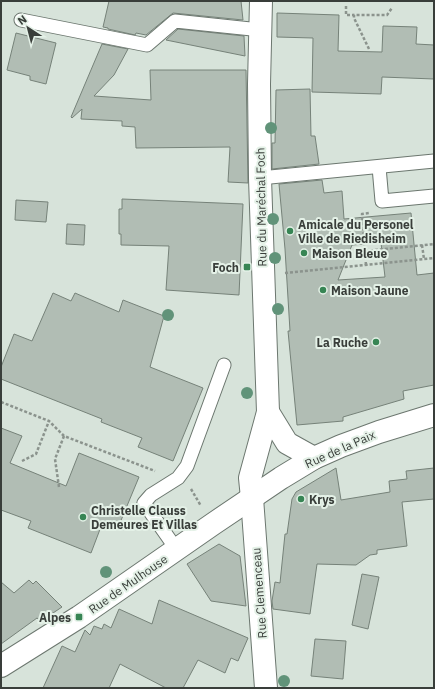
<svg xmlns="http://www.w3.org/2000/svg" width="435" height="689" font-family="'IBM Plex Sans',sans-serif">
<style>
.building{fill:#b1bdb4;stroke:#768279;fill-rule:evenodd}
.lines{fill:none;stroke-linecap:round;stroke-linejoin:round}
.lane-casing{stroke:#6c776f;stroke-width:15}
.street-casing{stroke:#6c776f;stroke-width:24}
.secondary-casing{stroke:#6c776f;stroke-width:24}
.path{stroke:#8b938d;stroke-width:2.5;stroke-dasharray:3 2;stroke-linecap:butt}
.lane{stroke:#fff;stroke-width:13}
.street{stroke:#fff;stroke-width:22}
.secondary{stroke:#fff;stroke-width:22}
.tree{fill:#619379}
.poi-dot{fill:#378554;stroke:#e4f1e7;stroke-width:1.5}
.labels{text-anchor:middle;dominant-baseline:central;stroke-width:4;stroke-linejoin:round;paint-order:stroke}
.street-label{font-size:12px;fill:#393e3a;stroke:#e4f1e7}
.poi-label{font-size:12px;font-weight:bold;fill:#393e3a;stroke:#e4f1e7;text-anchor:start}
</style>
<rect width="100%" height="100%" fill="#d7e3da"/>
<g class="building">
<path d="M109,1h132l2,19 -70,-7 -27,22 -10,-2 -1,2 -27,-6v-1l-5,-1z"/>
<path d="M277,13l62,2 -1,36 44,1 1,-26 34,1 -1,17 18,1v34l-52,-2 -1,17 -69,-2 1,-54 -36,-1z"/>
<path d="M178,29l66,7 1,20 -79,-16z"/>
<path d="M16,33l40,10 -10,41 -16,-4v-4l-23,-6z"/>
<path d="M102,44l26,5 -14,26 -20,21 57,4 -1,-30h96l2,113 -20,-1 2,-35 -94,1 -1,-21 -13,-1v-5l-41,-2 1,-10 -10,9 -1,-1z"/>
<path d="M310,89l1,47h4l4,28 -47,5v-26h3l1,-53z"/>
<path d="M322,180l2,13 18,-2 2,28 67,-6 6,62 17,-2v112l-31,6 1,8 -61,18v4l-46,4 -9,-94h2l-5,-82 -6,-65zM381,243l4,34 -47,3 14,-35z"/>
<path d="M122,199l121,5 -4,91 -73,-5 3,-44 -48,-1v-11h-2v-25h3z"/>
<path d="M16,200l32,2 -2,20 -31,-2z"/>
<path d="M67,224l18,1 -1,20 -18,-1z"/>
<path d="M53,293l18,8 4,-8 44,19 4,-12 41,16 -14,51 53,21 -30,73 -35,-14 4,-9 -41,-16 1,-3 -101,-40v-12l13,-33 18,7z"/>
<path d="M1,428l21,8 -12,27 56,23 13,-33 60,24 -22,53 -15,-6 -11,29 -63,-25 3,-7 -30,-11z"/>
<path d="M336,468l5,32 49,-8 -1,-11 18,-2 -1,-8 28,-3v31l-32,3 5,44 -30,4v4l-7,1 -14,10 -39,-1 -7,50 -37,-5 -1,-8 3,-19 5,1 5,-49h2l5,-35 4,-7z"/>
<path d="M219,544l21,12 6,50 -35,-5 -24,-37z"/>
<path d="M362,574l17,3 -11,52 -16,-4z"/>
<path d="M29,580l4,4 3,-3 26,26 -21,14 -4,-3 -36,26v-62l13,11z"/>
<path d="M159,600l89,38 -10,23 -7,-3 -6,15 -27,-13 -15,28h-17l-46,-24 -11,24h-66l19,-42 13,6 10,-22 5,5 4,-9 8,3 2,-5 7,4 8,-19 33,15z"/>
<path d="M315,639l31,2 -3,38 -32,-3z"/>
</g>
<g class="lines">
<defs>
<g id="lane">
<path d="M21,20l126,25 28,-24 86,9"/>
<path d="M379,167l3,34 52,-5"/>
<path d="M260,178l174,-17"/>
<path d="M177,550l-33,-47 7,-8 27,-17 9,-12 37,-101"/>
</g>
<path id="street" d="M252,498l14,190"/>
<g id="secondary">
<path d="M268,412l19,31 27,15"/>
<path d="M252,498l-2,-20 18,-66 -8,-234 -1,-94 2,-83"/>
<path d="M1,666l78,-49 134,-93 68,-46 33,-20 27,-12 38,-14 55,-17"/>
</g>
</defs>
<use href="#lane" class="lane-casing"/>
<use href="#street" class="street-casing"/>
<use href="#secondary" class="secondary-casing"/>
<g class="path">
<path d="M346,6v9h8"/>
<path d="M369,49l-15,-31v-3h33l5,-7"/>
<path d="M422,245l2,14"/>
<path d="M365,251l69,-7"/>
<path d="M366,265l-4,-51 7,-1"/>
<path d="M285,273l149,-15"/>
<path d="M1,402l48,19 15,15 91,35"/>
<path d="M22,461l14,-7 13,-33"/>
<path d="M59,487l-4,-28 9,-23"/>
<path d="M191,489l10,17"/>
</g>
<use href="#lane" class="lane"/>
<use href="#street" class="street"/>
<use href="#secondary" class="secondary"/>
</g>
<g class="tree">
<circle cx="271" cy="128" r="6"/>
<circle cx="273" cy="219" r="6"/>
<circle cx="275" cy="258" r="6"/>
<circle cx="278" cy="309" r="6"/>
<circle cx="168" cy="315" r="6"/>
<circle cx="247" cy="393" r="6"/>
<circle cx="106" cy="572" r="6"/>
<circle cx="284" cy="681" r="6"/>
</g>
<g class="poi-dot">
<circle cx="290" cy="231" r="4"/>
<circle cx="304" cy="253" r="4"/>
<rect x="243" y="263" width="8" height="8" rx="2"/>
<circle cx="323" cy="290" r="4"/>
<circle cx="376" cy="342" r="4"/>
<circle cx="301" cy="499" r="4"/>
<circle cx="83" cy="517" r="4"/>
<rect x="75" y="613" width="8" height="8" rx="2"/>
</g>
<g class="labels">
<g class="street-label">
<text transform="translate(261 207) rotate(-91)">Rue du Maréchal Foch</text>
<text transform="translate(340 449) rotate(-24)">Rue de la Paix</text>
<text transform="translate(128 584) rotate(-35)">Rue de Mulhouse</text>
<text transform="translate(259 593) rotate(-94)">Rue Clemenceau</text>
</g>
<g class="poi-label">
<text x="298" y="224">Amicale du Personel<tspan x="298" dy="14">Ville de Riedisheim</tspan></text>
<text x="312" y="253">Maison Bleue</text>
<text x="239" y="267" text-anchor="end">Foch</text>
<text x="331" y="290">Maison Jaune</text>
<text x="368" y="342" text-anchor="end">La Ruche</text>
<text x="309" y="499">Krys</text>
<text x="91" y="510">Christelle Clauss<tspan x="91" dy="14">Demeures Et Villas</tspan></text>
<text x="71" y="617" text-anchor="end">Alpes</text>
</g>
</g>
<rect width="435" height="689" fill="none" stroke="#393e3a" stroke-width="4"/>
<g transform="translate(28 28) rotate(324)" stroke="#e4f1e7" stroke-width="3" paint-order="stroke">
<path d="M0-3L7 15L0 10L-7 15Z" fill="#393e3a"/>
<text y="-6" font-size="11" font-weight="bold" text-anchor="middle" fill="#393e3a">N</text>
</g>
</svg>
